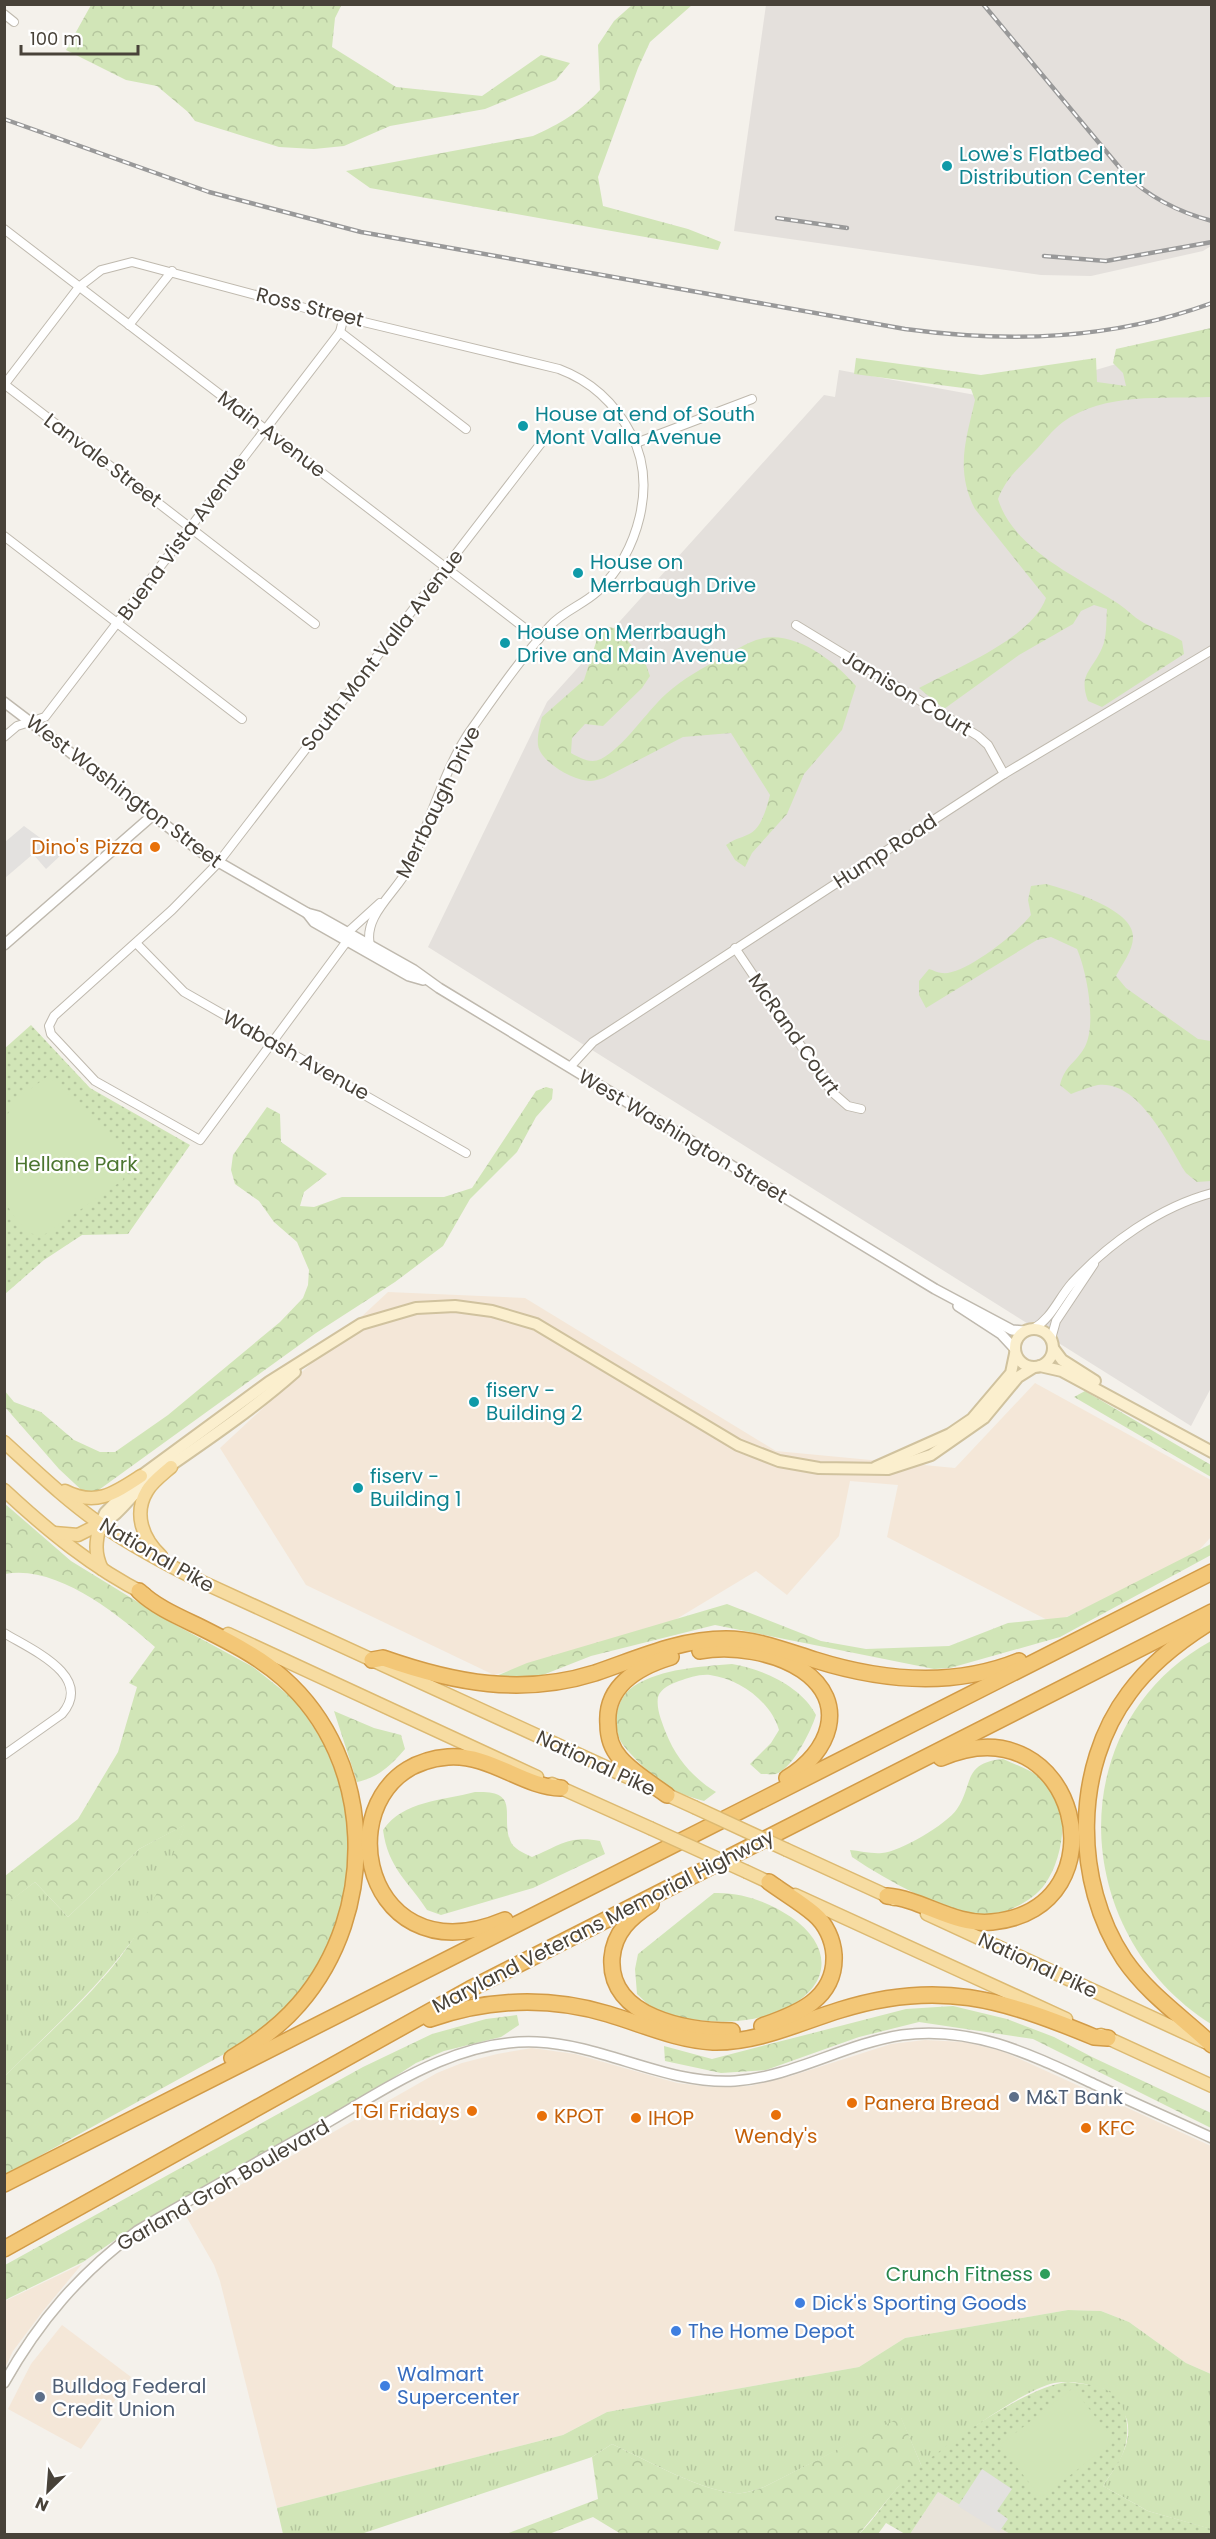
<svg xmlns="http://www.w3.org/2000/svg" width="1216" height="2539" font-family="Poppins,sans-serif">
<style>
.residential{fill:#e8e3d9}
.commercial{fill:#f4e7d8}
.industrial{fill:#e4e0dc}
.grass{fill:url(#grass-tufts)}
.forest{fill:url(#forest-crowns)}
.park{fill:url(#park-dots)}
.pitch{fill:#d1e5b7}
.parking{fill:#e3e1df}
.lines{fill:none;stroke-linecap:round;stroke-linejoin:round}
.minor-casing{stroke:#bfb9ae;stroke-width:10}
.tertiary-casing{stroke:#bfb9ae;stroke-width:12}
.secondary-casing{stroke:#d0c29e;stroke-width:14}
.primary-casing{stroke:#dcb971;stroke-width:15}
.motorway-casing{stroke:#d29b47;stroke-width:18}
.minor{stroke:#fff;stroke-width:8}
.tertiary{stroke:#fff;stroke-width:9}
.secondary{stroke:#fbefce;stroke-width:10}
.primary{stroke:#f7dca1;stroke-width:12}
.motorway{stroke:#f3c777;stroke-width:15}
.rail-casing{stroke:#999;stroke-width:4.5}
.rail{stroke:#fff;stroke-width:2;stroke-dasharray:7;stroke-linecap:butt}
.primary-bridge-casing{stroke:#dcb971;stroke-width:15;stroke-linecap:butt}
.primary-bridge{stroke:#f7dca1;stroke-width:12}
.culture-dot{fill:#0f9aa8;stroke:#fff;stroke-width:2}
.food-dot{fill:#e8710a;stroke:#fff;stroke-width:2}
.service-dot{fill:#5c6f8a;stroke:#fff;stroke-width:2}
.leisure-dot{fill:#2e9e5b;stroke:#fff;stroke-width:2}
.shop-dot{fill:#3f7fe0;stroke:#fff;stroke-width:2}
.labels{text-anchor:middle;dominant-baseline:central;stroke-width:4.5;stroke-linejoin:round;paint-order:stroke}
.culture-label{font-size:20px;fill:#0d838f;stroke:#fff;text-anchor:start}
.street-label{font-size:20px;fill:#484239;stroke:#fff}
.food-label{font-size:20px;fill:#c56008;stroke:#fff;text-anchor:start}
.park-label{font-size:20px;fill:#4c7630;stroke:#fff}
.service-label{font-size:20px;fill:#4e5e75;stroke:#fff;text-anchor:start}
.leisure-label{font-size:20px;fill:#27864d;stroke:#fff;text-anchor:end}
.shop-label{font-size:20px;fill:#366cbe;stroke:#fff;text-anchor:start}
</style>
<defs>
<pattern id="grass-tufts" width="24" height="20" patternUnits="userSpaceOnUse" patternTransform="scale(1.5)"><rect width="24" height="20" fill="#d1e5b7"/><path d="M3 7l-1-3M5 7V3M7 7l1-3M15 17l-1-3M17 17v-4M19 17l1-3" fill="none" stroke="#b5c69e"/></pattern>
<pattern id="forest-crowns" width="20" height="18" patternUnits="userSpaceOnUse" patternTransform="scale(1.5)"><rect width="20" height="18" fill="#d1e5b7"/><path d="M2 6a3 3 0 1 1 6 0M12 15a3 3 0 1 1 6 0" fill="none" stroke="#b5c69e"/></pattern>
<pattern id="park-dots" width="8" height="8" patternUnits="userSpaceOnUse" patternTransform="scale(1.5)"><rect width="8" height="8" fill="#d1e5b7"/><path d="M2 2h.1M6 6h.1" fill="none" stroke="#b5c69e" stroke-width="1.8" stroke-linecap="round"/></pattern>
</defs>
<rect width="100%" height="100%" fill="#f4f1eb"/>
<path class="residential" d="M938,2492l72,42h-100z"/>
<g class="commercial">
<path d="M388,1292l137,6 251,153 179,17 80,-85 176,97v57l-21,23 -137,63 -166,-86 11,-52 -48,-4 -11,55 -52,59 -31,-24 -96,58 -166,46 -188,-90 -86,-137z"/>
<path d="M925,2040l39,2 38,9 209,95v228l-25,-11 -57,-41 -28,-11 -33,-1 -163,28 -46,29 -252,45 -44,23 -286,73 -57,-227 -6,-16 -28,-49 251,-143 25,-10 35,-9 35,-6 43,6 102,29 34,4 39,-1 41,-10 100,-32z"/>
<path d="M82,2264l-39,47 -30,40 -8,17v-67z"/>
<path d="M62,2325l69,52 -50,72 -73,-40 23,-45z"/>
</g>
<g class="industrial">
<path d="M766,5h445v241l-8,5 -112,25 -50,-1 -307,-44z"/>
<path d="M1211,336l1,1050 -21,40 -763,-479 119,-245 277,-307 11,2 4,-27 158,29z"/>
</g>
<g class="grass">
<path d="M186,1824c-16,38 -29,81 -52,114 -37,51 -85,94 -129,138l-1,-171 31,-23 33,35 71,-68z"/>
<path d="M1068,2310l33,1 28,11 57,41 25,11v155l-63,-18 -45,-25c13,-20 30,-41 24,-66 -3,-10 -17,-23 -23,-31 -16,-5 -34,-9 -50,-6 -34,8 -105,61 -132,84l-21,-49 -137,69c-7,2 -15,5 -22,6 -32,3 -100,-35 -130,-49l-20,13 -231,77h-78l-6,-26 286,-73 44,-23 252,-45 46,-29z"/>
</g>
<g class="forest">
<path d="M342,4l-7,14 -3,29 64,40 86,9 59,-41 29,8 -14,17 -71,29 -95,17 -46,20 -30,3 -35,-2 -84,-26 -7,-9 -31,-26 -31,-6 -60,-30 25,-45z"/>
<path d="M632,5h60l-42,37 -12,26 -40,109 5,29 85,23 33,13 -3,8 -348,-62 -24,-17 187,-35c27,-12 47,-24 67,-46l-2,-45 16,-24z"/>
<path d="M1211,328v69c-47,2 -107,-5 -148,25 -11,8 -19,20 -29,30 -15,16 -28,26 -36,47 15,49 76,76 116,102 11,6 19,16 30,22 13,7 26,10 38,18l2,13 -82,53 -14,-6c-10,-27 4,-30 14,-53 5,-11 4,-26 5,-39l-13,-4 -13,6 -8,13 -54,31 -75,54 -25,-21c37,-20 113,-50 127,-90l-71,-89c-20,-39 -9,-69 0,-109l-4,-11 -117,-15 2,-16 125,17 115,-17 1,24 29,4 -3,-13 -10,-10 3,-14z"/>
<path d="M604,626l14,3 27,33 5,14 -8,12 -39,38 -18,-2 -13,14 -1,15c9,5 19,11 30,6 23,-12 45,-47 65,-65 17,-15 37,-27 58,-37 10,-6 21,-13 32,-17 36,-13 79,21 100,46l-14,44 -38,44 -17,40 -35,39 -7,14 -10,-7 -9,-15c11,-8 17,-7 25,-12 11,-7 16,-26 19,-38l-39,-62 -48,4 -79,41c-4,1 -10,3 -14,3 -16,0 -50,-19 -52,-36 -1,-9 2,-20 4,-28l42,-37 13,-41z"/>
<path d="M1046,884c22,6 88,25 87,53 0,14 -11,27 -17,39l10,12 72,51 13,2v140l-14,1 -11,-9c-18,-29 -47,-93 -88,-88 -9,2 -19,6 -27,9l-11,-9c5,-19 13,-20 23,-35 15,-21 4,-78 -6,-101l-26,-12 -14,3 -111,68 -7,-13v-14l10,-12c4,1 9,4 13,4 22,3 76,-41 89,-58l-3,-15 3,-14z"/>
<path d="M546,1087l7,2 -1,10 -16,18 -19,35 -47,47 -27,47 -48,36 -79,51 -227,164 -30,-28 -54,-62 -1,-17 10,12 27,10 33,28 26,12h15l53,-37 112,-93 23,-24 5,-13 1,-15 -12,-28 -23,-20 -15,-21 -24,-17 -4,-14 2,-15 34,-48 13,7 1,28 46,32 -23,18 -4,14 14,1 28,-10h102l28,-9 64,-97z"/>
<path d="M1085,1391l126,74v12l-137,-80z"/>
<path d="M4,1503l67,58 101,62 81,44 44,35 26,40 21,51 7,61 -8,54 -26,61 -31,41 -40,32 -241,133v-99c40,-40 102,-93 131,-142 20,-34 34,-72 49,-109l-46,24 -71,68 -33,-35 -30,23v-29l73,-57 40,-67 19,-65 -8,-4 26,-36c-37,-33 -99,-83 -150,-73z"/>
<path d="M1211,1544v11l-151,82 -110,31 -16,1 -219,-44 -124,31 -71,28 -31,-5 38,-16 200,-59 94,37 45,8 83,-3 59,-23 59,-6z"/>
<path d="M1211,1641v383c-141,-89 -152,-299 0,-383z"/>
<path d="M732,1664c30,5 69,22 84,51 -5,16 -23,53 -40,59 -4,1 -11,0 -15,0l-11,-10 21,-21 8,-13c-8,-28 -39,-51 -69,-55 -11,-1 -21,3 -31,6 -8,3 -18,7 -21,16 -2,12 4,25 8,36 10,25 27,45 50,59l-12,9c-14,-4 -30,-9 -42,-18 -10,-7 -37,-33 -42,-43 -8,-18 -3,-43 14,-54 29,-18 65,-19 98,-22z"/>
<path d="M334,1711l40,17 27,7 4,14c-15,17 -26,28 -48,33z"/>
<path d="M1003,1759c16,7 36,14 48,28 20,25 11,73 -6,97 -14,20 -41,28 -63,37 -45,-15 -90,-37 -130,-64l-2,-7c10,1 22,4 32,3 18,-1 65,-29 75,-44 17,-25 5,-46 46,-50z"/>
<path d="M475,1792c46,-2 26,22 35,48 3,9 14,13 22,17 27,-11 37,-22 68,-16l5,13 -72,34 -92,27 -14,-5c-19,-29 -39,-42 -44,-80 21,-30 59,-29 92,-38z"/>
<path d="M714,1893c28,-1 54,9 77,24 41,28 42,68 -5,91 -33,16 -67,16 -102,10 -7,-1 -16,-1 -22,-4 -9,-3 -18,-14 -25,-20l-2,-25 3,-15z"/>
<path d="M953,2006l54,13 47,18 38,20 119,56v15l-178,-89 -114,-17 -60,15 -93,33 -45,3 -56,-12 -1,-15 48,13 194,-50z"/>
<path d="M517,2015l2,10 -18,12 -57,14 -28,12 -65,42 -230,131 -38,26 -78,38v-35l358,-198 69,-33 54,-15z"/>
<path d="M901,2417l21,50 -24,20 -39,47h-238l-28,-17 -44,17h-43l92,-35 -6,-42 20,-13c30,14 98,52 130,49 7,-1 15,-4 22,-6z"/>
</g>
<g class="park">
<path d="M31,1025l59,63 100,57 -62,89 -46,1 -38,25 -39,34 -1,-245z"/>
<path d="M1068,2382c12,2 26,2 37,7 25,14 27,46 16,69 -5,10 -13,19 -18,28l45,25 64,18 -1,5h-201l-72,-42 -28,42h-5l-19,-11 -8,11h-19c14,-13 25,-31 38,-46 31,-33 127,-102 171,-106z"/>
</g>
<g class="pitch">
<path d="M48,1076l75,69 4,9 -4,26 -82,57c-15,-2 -33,-25 -36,-39 -2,-9 -2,-73 1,-80 8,-19 26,-30 42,-42z"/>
<path d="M1073,2388l41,53 -73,57 -41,-53z"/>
</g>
<g class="parking">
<path d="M24,826l38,28 -16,15 -13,-15 -28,24v-36z"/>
<path d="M982,2469l30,20 -15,22 11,8 -9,13 -41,-26z"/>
</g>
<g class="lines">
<defs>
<g id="minor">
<path d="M4,14l10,8"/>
<path d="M4,229l535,410"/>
<path d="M129,325l43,-54"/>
<path d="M340,332l126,97"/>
<path d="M4,384l311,240"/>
<path d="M4,385l75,-98 22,-17 31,-8 165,44 262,63c32,12 56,34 72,65 27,51 7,118 -33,157 -15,14 -35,20 -48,35 -28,31 -53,67 -77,101 -28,38 -43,96 -64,140 -12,25 -46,48 -39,78"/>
<path d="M636,443l116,-44"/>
<path d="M4,536l238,183"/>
<path d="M796,625l182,111 10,9 16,29"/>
<path d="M4,737l13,-11 28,-9 295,-385 4,-16"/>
<path d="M347,933l33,-30"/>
<path d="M347,941l-147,199 -105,-59 -44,-47 -2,-8 5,-10 118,-106 46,-47 327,-425"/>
<path d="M136,943l48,49 282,161"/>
<path d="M735,948l97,144 16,14 13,3"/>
<path d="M570,1067l23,-25 411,-268 208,-124"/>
<path d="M1033,1329c19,-11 25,-30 39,-46 36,-39 87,-76 140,-90"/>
<path d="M1051,1339l5,-18 38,-57"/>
<path d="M4,1633c28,17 90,43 58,81l-58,41"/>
</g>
<g id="tertiary">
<path d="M4,702l197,150 106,61 11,3 96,54 25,18 496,301 77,41 12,1"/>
<path d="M307,913l7,9 95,54 14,4"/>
<path d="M4,945l149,-130"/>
<path d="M958,1306l43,28 13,14"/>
<path d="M4,2383c35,-62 76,-110 133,-152 57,-34 114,-65 172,-98 70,-39 144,-95 228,-91 68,3 129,43 198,39 58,-4 109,-37 167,-46 71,-10 132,21 194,50 38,18 77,35 116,53"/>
</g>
<g id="secondary">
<circle cx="1034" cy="1348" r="19"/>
<path d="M1053,1348l9,12 33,21"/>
<path d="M1040,1366l22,5 150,81"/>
<path d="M876,1467l74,-33 22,-15 39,-46 4,-19"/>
<path d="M100,1524l5,-11 36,-37 128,-94 92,-58 55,-16 39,-2 37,5 44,13 202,121 41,16 40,7 69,1 43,-14 53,-37 34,-41 16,-10"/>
<path d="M100,1524c21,-9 32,-32 51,-45 49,-34 100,-68 144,-107"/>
</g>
<g id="primary">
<path d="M4,1442c32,29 63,59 98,83 32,22 66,40 100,57l443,203"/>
<path d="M4,1490c43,40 89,78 141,104"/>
<path d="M65,1491c31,16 50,2 76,-15"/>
<path d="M100,1524c-4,17 -6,29 2,45"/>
<path d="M54,1533l24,2 22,-11"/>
<path d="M161,1556c-18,-17 -28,-42 -14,-65 5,-9 16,-17 24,-24"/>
<path d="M228,1634l309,143"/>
<path d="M552,1784l98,44"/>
<path d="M661,1792l33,15"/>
<path d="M787,1850l107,49"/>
<path d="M747,1872l30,14"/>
<path d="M795,1895l271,124"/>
<path d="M927,1914l278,128"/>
<path d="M1101,2035l111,51"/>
</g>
<g id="motorway">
<path d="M139,1591c17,16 38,25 59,35 30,15 60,30 85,52 93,82 96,234 16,326 -18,21 -42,39 -67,54"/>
<path d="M1207,1624c-30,19 -57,40 -78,69 -56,74 -56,189 -5,266 24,35 57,57 88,86"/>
<path d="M700,1651c32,-6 75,1 102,19 48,33 27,83 -15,108"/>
<path d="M372,1660l11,-2c71,25 139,38 212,15 44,-15 85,-34 131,-34 30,0 60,12 89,21 67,21 137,28 204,1"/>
<path d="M667,1795c-15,-11 -34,-22 -47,-37 -8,-9 -12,-21 -12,-34 -3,-38 30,-57 63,-67"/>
<path d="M887,1896c36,3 67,30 105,26 135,-13 86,-223 -51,-164"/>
<path d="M651,1904c-20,13 -37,28 -39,54 -4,60 76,73 120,73"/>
<path d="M505,1920c-152,64 -184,-153 -57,-163 43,-3 74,30 113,31"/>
<path d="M430,2019c58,-20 118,-23 178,-5 34,10 68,26 105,28 44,1 85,-19 127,-32 98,-31 162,-11 254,27l14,1"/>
<path d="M762,2026c35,-12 74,-27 72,-71 -1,-15 -8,-31 -20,-41 -14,-12 -30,-21 -45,-32"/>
<path d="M4,2184l1208,-612"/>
<path d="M4,2249l466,-260 742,-377"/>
</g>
</defs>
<use href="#minor" class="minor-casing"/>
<use href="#tertiary" class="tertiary-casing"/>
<use href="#secondary" class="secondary-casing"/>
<use href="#primary" class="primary-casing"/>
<use href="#motorway" class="motorway-casing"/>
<use href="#minor" class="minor"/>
<use href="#tertiary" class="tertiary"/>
<use href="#secondary" class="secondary"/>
<use href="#primary" class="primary"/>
<use href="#motorway" class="motorway"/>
<defs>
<g id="rail">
<path d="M983,4l142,170c25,24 53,38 87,47"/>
<path d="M4,119l205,73 152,40 544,97c105,14 206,11 307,-26"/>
<path d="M777,218l70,10"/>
<path d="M1044,256l62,5 106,-19"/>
</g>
</defs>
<use href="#rail" class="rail-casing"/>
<use href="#rail" class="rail"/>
<defs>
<g id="primary-bridge">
<path d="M694,1807l93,43"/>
<path d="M650,1828l97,44"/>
</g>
</defs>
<use href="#primary-bridge" class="primary-bridge-casing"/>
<use href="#primary-bridge" class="primary-bridge"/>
</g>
<g class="culture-dot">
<circle cx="947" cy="166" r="6"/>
<circle cx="523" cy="426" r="6"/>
<circle cx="578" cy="573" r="6"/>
<circle cx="505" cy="643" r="6"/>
<circle cx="474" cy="1402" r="6"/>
<circle cx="358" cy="1488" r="6"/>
</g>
<g class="food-dot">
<circle cx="155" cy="847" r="6"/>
<circle cx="852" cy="2103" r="6"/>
<circle cx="472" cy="2111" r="6"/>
<circle cx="776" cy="2115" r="6"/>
<circle cx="542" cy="2116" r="6"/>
<circle cx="636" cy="2118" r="6"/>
<circle cx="1086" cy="2128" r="6"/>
</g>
<g class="service-dot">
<circle cx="1014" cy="2097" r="6"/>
<circle cx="40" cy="2397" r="6"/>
</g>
<circle class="leisure-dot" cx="1045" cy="2274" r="6"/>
<g class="shop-dot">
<circle cx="800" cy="2303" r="6"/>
<circle cx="676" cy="2331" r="6"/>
<circle cx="385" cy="2386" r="6"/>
</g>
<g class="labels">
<g class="culture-label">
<text x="959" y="154">Lowe's Flatbed<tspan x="959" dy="23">Distribution Center</tspan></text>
<text x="535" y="414">House at end of South<tspan x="535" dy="23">Mont Valla Avenue</tspan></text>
<text x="590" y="562">House on<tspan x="590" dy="23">Merrbaugh Drive</tspan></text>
<text x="517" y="632">House on Merrbaugh<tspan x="517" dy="23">Drive and Main Avenue</tspan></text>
<text x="486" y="1390">fiserv -<tspan x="486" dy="23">Building 2</tspan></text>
<text x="370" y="1476">fiserv -<tspan x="370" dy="23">Building 1</tspan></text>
</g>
<g class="street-label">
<text transform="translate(310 307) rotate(14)">Ross Street</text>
<text transform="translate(272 434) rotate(37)">Main Avenue</text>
<text transform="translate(103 460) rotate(37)">Lanvale Street</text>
<text transform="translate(182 538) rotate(-53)">Buena Vista Avenue</text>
<text transform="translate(382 650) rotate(-52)">South Mont Valla Avenue</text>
<text transform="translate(907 693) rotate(31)">Jamison Court</text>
<text transform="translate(124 791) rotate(37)">West Washington Street</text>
<text transform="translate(438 802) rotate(-64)">Merrbaugh Drive</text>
<text transform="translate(885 851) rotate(-33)">Hump Road</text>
<text transform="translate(794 1034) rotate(55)">McRand Court</text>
<text transform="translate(296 1055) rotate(29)">Wabash Avenue</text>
<text transform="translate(683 1136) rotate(31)">West Washington Street</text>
<text transform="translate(157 1555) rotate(30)">National Pike</text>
<text transform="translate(596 1763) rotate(25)">National Pike</text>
<text transform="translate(603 1921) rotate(-27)">Maryland Veterans Memorial Highway</text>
<text transform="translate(1038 1965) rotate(25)">National Pike</text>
<text transform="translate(223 2185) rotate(-30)">Garland Groh Boulevard</text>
</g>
<g class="food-label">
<text x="143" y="847" text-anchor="end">Dino's Pizza</text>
<text x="864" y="2103">Panera Bread</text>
<text x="460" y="2111" text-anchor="end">TGI Fridays</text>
<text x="554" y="2116">KPOT</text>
<text x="648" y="2118">IHOP</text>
<text x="1098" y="2128">KFC</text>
<text x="776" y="2136" text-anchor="middle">Wendy's</text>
</g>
<g class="park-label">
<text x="76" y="1164">Hellane Park</text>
</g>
<g class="service-label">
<text x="1026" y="2097">M&amp;T Bank</text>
<text x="52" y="2386">Bulldog Federal<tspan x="52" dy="23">Credit Union</tspan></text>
</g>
<g class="leisure-label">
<text x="1033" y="2274">Crunch Fitness</text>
</g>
<g class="shop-label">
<text x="812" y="2303">Dick's Sporting Goods</text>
<text x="688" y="2331">The Home Depot</text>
<text x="397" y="2374">Walmart<tspan x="397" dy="23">Supercenter</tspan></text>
</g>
</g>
<rect width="1216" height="2539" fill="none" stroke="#484239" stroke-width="12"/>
<g transform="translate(48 2491) rotate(205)" stroke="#ffffff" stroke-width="4.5" paint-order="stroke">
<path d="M0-4.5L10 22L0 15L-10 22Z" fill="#484239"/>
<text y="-9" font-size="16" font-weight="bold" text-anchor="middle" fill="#484239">N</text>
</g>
<path d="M21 45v9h117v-9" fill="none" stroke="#484239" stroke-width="3"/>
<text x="30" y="45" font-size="18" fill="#484239" stroke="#ffffff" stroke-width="4.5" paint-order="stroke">100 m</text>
</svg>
